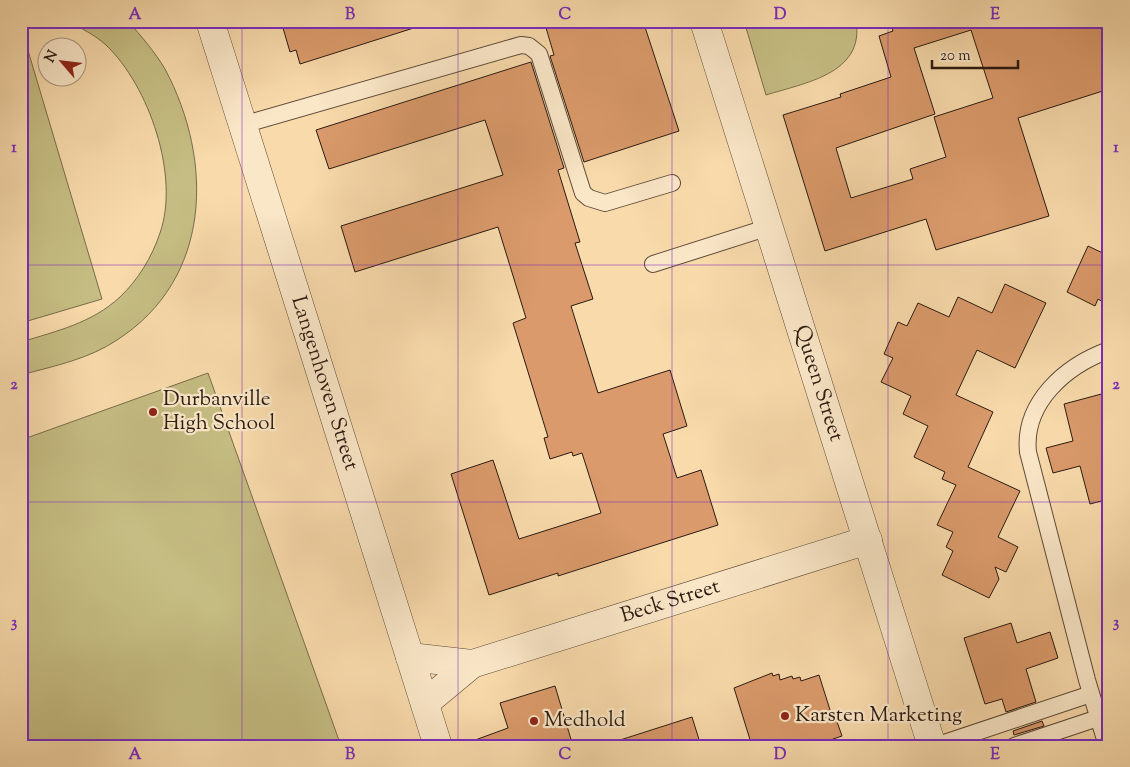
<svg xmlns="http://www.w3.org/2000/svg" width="1130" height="767" font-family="'Sorts Mill Goudy',serif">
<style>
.green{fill:#c5bd83;stroke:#786c4a}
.building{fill:#da9a6b;stroke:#2b1a10;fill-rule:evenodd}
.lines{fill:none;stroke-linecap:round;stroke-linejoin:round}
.lane-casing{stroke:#5e4a37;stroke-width:18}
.street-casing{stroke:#5e4a37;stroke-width:29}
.lane{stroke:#fae7c8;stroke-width:16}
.street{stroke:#fae7c8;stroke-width:28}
.grid{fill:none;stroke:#7b2cbf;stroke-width:1;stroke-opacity:0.55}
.poi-dot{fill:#8f2418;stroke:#fae7c8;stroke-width:2}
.labels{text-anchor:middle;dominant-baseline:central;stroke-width:4.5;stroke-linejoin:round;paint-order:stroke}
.street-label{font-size:21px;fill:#2b1a10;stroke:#fae7c8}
.poi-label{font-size:21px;fill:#2b1a10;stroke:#fae7c8;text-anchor:start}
.neatline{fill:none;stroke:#7b2cbf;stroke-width:2}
.grid-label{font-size:16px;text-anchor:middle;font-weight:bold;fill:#7b2cbf}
</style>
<rect width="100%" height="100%" fill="#f8daab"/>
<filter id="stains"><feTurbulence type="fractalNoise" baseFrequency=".004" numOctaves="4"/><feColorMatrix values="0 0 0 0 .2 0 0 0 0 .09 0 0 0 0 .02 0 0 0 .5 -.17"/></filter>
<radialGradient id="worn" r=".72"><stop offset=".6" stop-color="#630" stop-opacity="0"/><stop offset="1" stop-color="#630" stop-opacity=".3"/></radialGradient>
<g class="green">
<path d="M67,21h61c13,15 27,31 37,48 49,92 47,210 -48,271 -28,19 -63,26 -96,35v-33c36,-11 71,-19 99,-45 18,-17 32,-40 40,-64 20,-57 -11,-147 -54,-188 -11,-10 -25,-17 -39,-24z"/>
<path d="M744,21h112c9,53 -52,62 -90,74z"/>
<path d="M21,27l81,272 -81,24z"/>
<path d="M208,373l133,373h-320v-306z"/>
</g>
<g class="building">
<path d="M281,21h138l1,5 -120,38 -4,-14 -6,2z"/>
<path d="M544,21h99l36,110 -95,31 -34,-106 4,-1z"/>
<path d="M890,21h91l1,5 15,-5h112v68l-91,29 31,98 -113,34 -10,-31 -101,32 -42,-136 58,-18 -1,-3 51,-17 -12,-41 14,-5zM971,30l22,68 -59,19 12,40 -36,12 3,10 -62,19 -15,-50 99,-34 -21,-66z"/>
<path d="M531,62l33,106 -6,2 22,72 -5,1 18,56 -22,7 27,87 72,-23 17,56 -24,8 14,44 24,-8 17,55 -160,51v-3l-69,22 -38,-121 42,-14 26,79 82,-26 -19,-60 -9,3 -1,-4 -22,7 -6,-21 4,-1 -35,-114 13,-5 -28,-91 -143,45 -14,-46 162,-51 -18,-55 -156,49 -13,-39z"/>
<path d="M1088,246l21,10v33l-6,13 -5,-3 -3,7 -28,-14z"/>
<path d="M1005,284l41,19 -31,65 -38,-18 -21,45 37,17 -25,55 52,24 -22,46 20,10 -12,25 -11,-5 4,12 -10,19 -47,-23 11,-24 -7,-4 7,-15 -16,-7 19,-40 -14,-6 3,-7 -31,-15 14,-31 -25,-12 8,-18 -30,-14 12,-24 -9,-4 14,-32 9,4 11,-23 31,14 9,-20 34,16z"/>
<path d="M1109,392v107l-19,5 -10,-38 -27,7 -7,-25 27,-7 -9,-37z"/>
<path d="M1011,623l6,20 33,-11 8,26 -32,11 10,33 -30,10 -4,-13 -17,5 -21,-66z"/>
<path d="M772,673l1,3 6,-2 1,6 12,-4 1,3 7,-2 1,4 18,-6 12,38h3l8,23 -29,10h-61l-18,-58z"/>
<path d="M555,686l18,60h-105l-1,-3 41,-15 -8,-25z"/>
<path d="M692,717l9,29h-83l-1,-5z"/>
<path d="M1042,721l2,5 -30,9 -1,-4z"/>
</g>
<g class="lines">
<defs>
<g id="lane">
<path d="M242,125l279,-80 8,1 10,8 44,139 6,5 16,5 67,-20"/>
<path d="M653,264l116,-37"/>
<path d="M935,746l156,-52"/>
<path d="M1014,746l84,-28 11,-9"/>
<path d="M1107,746l-20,-66 -59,-228c-5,-49 37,-86 81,-102"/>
</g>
<g id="street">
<path id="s1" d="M210,21l228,725"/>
<path id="s2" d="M704,21l228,725"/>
<path d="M410,657l62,7"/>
<path id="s3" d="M425,703l47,-39 396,-124"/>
</g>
</defs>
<use href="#lane" class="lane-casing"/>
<use href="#street" class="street-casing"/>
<use href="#lane" class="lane"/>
<use href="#street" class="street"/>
</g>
<path class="grid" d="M242,21v725M458,21v725M672,21v725M888,21v725M21,265h1088M21,502h1088"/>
<g class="poi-dot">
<circle cx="153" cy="412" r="5"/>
<circle cx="785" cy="716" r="5"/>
<circle cx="534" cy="721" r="5"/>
</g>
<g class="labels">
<g class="street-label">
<text stroke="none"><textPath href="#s2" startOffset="380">Queen Street</textPath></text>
<text stroke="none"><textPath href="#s1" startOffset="380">Langenhoven Street</textPath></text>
<text stroke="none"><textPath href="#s3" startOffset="269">Beck Street</textPath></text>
</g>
<g class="poi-label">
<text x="163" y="400">Durbanville<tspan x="163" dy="24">High School</tspan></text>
<text x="795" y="716">Karsten Marketing</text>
<text x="544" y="721">Medhold</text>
</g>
</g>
<rect width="1130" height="767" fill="none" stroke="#f8daab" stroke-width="55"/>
<g transform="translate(62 62) rotate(298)"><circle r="24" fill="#fae7c8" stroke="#a7957e"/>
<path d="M0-4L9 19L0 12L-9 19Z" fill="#8f2418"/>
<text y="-8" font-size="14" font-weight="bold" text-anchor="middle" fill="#2b1a10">N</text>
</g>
<path d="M932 60v8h86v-8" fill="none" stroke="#2b1a10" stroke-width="2.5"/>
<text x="940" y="60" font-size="15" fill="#2b1a10" stroke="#fae7c8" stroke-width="4" paint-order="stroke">20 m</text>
<rect x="28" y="28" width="1074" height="712" class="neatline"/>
<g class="grid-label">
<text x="135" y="19">A</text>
<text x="350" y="19">B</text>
<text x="565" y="19">C</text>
<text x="780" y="19">D</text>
<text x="995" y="19">E</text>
<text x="14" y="152">1</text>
<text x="1116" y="152">1</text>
<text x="14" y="389">2</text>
<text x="1116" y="389">2</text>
<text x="14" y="627">3</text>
<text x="1116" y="627">3</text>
<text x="135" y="759">A</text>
<text x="350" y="759">B</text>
<text x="565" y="759">C</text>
<text x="780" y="759">D</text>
<text x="995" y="759">E</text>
</g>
<rect width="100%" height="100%" filter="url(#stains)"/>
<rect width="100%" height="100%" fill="url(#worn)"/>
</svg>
